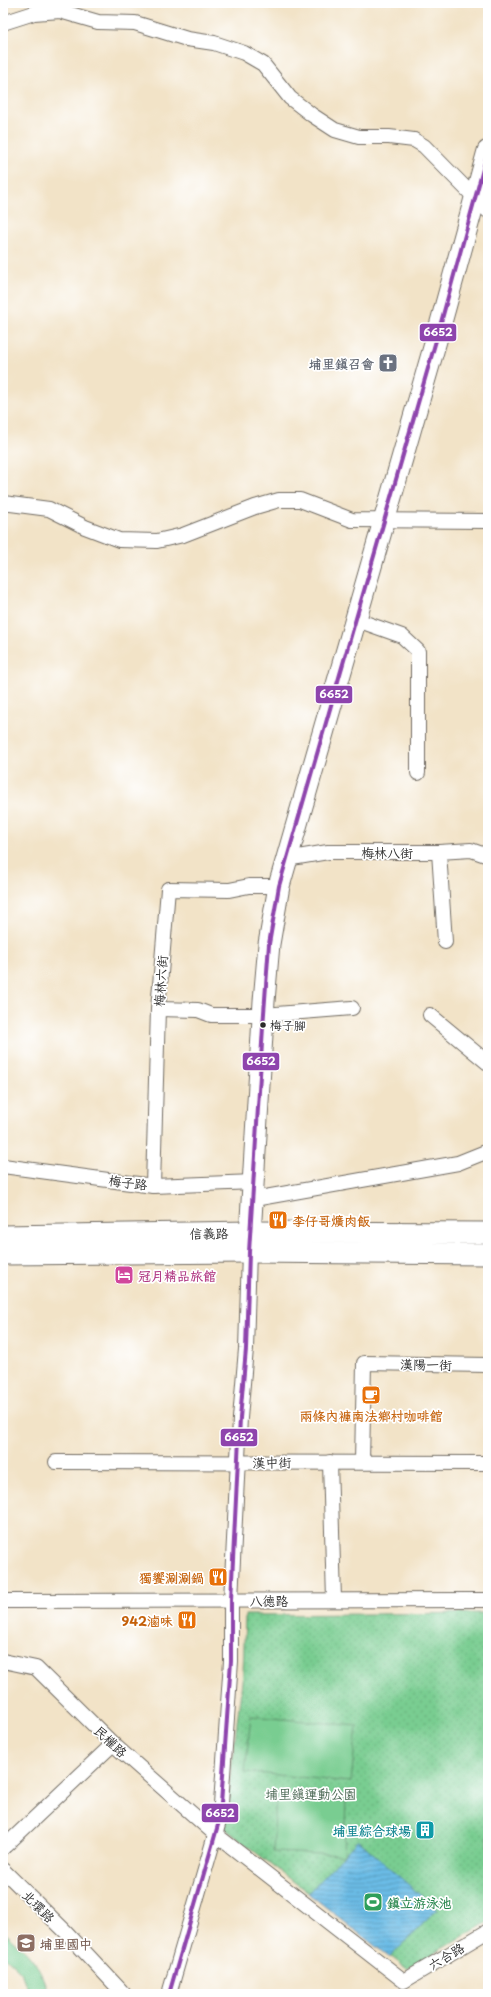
<svg xmlns="http://www.w3.org/2000/svg" width="491" height="1997" font-family="'Playpen Sans','LXGW WenKai TC',sans-serif">
<style>
.grass{fill:url(#grass-dots);stroke:#527c5e}
.garden{fill:#79cd91;stroke:#527c5e}
.water{fill:url(#water-rules);stroke:#4a7488}
.lines{fill:none;stroke-linecap:round;stroke-linejoin:round}
.street-casing{stroke:#716b62;stroke-width:16}
.primary-casing{stroke:#716b62;stroke-width:23}
.street{stroke:#fff;stroke-width:14}
.primary{stroke:#fff;stroke-width:21}
.bus-1-casing{stroke:#fff;stroke-width:7}
.bus-1{stroke:#8e44ad;stroke-width:4}
.bus-dot{fill:#2b2b2b;stroke:#fff;stroke-width:1.5}
.labels{text-anchor:middle;dominant-baseline:central;stroke-width:3.5;stroke-linejoin:round;paint-order:stroke}
.bus-label{font-size:12px;fill:#2b2b2b;stroke:#fff;text-anchor:start}
.worship-label{font-size:13px;font-weight:bold;fill:#5b616d;stroke:#fff;text-anchor:end}
.street-label{font-size:13px;fill:#2b2b2b;stroke:#fff}
.food-label{font-size:13px;font-weight:bold;fill:#c56008;stroke:#fff;text-anchor:end}
.hotel-label{font-size:13px;font-weight:bold;fill:#b23c85;stroke:#fff;text-anchor:start}
.park-label{font-size:13px;fill:#46644f;stroke:#fff}
.culture-label{font-size:13px;font-weight:bold;fill:#0d838f;stroke:#fff;text-anchor:end}
.leisure-label{font-size:13px;font-weight:bold;fill:#27864d;stroke:#fff;text-anchor:start}
.education-label{font-size:13px;font-weight:bold;fill:#785e54;stroke:#fff;text-anchor:start}
.line-badge{stroke:#fff;stroke-width:1.5}
.badge-label{font-size:11px;text-anchor:middle;font-weight:bold;fill:#fff}
</style>
<defs>
<pattern id="grass-dots" width="8" height="8" patternUnits="userSpaceOnUse"><rect width="8" height="8" fill="#79cd91"/><path d="M2 2h.1M6 6h.1" fill="none" stroke="#69b07d" stroke-width="1.8" stroke-linecap="round"/></pattern>
<pattern id="water-rules" width="6" height="5" patternUnits="userSpaceOnUse"><rect width="6" height="5" fill="#6abce6"/><path d="M0 2.5h6" fill="none" stroke="#5799bb"/></pattern>
</defs>
<rect width="100%" height="100%" fill="#fff"/>
<filter id="ink" filterUnits="userSpaceOnUse"><feTurbulence type="fractalNoise" baseFrequency=".025" numOctaves="2"/><feDisplacementMap in="SourceGraphic" scale="8" xChannelSelector="R" yChannelSelector="G"/><feConvolveMatrix kernelMatrix="1 2 1 2 8 2 1 2 1" color-interpolation-filters="sRGB"/></filter>
<filter id="wash" filterUnits="userSpaceOnUse"><feTurbulence type="fractalNoise" baseFrequency=".012" numOctaves="4" result="noise"/><feDisplacementMap in="SourceGraphic" scale="16" xChannelSelector="R" yChannelSelector="G"/><feGaussianBlur stdDeviation="0.9" result="paint"/><feColorMatrix in="noise" values="0 0 0 0 0 0 0 0 0 0 0 0 0 0 0 0 0 1.4 0 .05"/><feComposite in="paint" operator="in"/></filter>
<g filter="url(#wash)">
<rect width="100%" height="100%" fill="#f2e3c7"/>
<path class="grass" d="M488,1613v309l-81,47 -183,-141 19,-155 2,-58z"/>
<g class="garden">
<path d="M251,1716l106,10 -6,56 -106,-10z"/>
<path d="M276,1796l70,3 -2,56 -71,-3z"/>
<path d="M3,1931c23,21 37,31 45,63h-19l-8,-22 -18,-17z"/>
</g>
<path class="water" d="M358,1840l79,70 -48,47 -81,-64z"/>
</g>
<g filter="url(#ink)">
<g class="lines">
<defs>
<g id="street">
<path d="M3,23l31,-10 26,-2 38,11 37,1 52,16 27,4 30,10 19,11 27,34 22,17 23,15 24,7h30l25,3 10,6 64,65"/>
<path d="M3,503l46,6 36,18 34,13 38,1 26,-6 72,-28 24,-7h21l52,20 136,1"/>
<path d="M357,620l45,16 16,15v122"/>
<path d="M439,852l6,90"/>
<path d="M286,859l42,-7h111l32,-2 17,6"/>
<path d="M158,1009l40,1 13,5h53l88,-7"/>
<path d="M430,1015l58,48"/>
<path d="M3,1166l150,20 101,-4"/>
<path d="M153,1186l5,-177 10,-120 61,1 20,-4h30"/>
<path d="M254,1199l204,-36 30,-12"/>
<path d="M56,1462l432,1"/>
<path d="M330,1462l4,138"/>
<path d="M362,1462l2,-99 124,2"/>
<path d="M3,1601l485,-1"/>
<path d="M3,1661l33,7 77,76 102,90 189,147 84,-50"/>
<path d="M3,1848l110,-104"/>
<path d="M3,1870l63,62 58,62"/>
<path d="M169,1994l51,-176 11,-157v-61l9,-182 6,-69 3,-97"/>
</g>
<g id="primary">
<path d="M3,1236l248,-4 237,1"/>
<path d="M249,1252l15,-251 5,-57 10,-58 158,-549 51,-186"/>
<path d="M3,1254l246,-2 239,2"/>
</g>
</defs>
<use href="#street" class="street-casing"/>
<use href="#primary" class="primary-casing"/>
<use href="#street" class="street"/>
<use href="#primary" class="primary"/>
<defs>
<path id="bus-1" d="M169,1994l51,-176 11,-157v-61l9,-182 6,-69 3,-97 14,-225 6,-83 10,-58 158,-549 51,-186"/>
</defs>
<use href="#bus-1" class="bus-1-casing"/>
<use href="#bus-1" class="bus-1"/>
</g>
</g>
<defs>
<symbol id="church-square" viewBox="-11 -11 22 22"><rect x="-9" y="-9" width="18" height="18" rx="4" fill="#6b7280" stroke="#fff"/><path d="M-1.2-6h2.4v3.5h3.3v2.4h-3.3V6h-2.4V-.1h-3.3v-2.4h3.3Z" fill="#fff"/></symbol>
<symbol id="restaurant-square" viewBox="-11 -11 22 22"><rect x="-9" y="-9" width="18" height="18" rx="4" fill="#e8710a" stroke="#fff"/><path d="M-5-6h1v4h1v-4h1v4h1v-4h1v5L-1.5 .5V6h-2V.5L-5-1ZM5-6V6H3V1.5H1.5Q1.5-4 5-6Z" fill="#fff"/></symbol>
<symbol id="hotel-square" viewBox="-11 -11 22 22"><rect x="-9" y="-9" width="18" height="18" rx="4" fill="#d1479c" stroke="#fff"/><path d="M-6-4.5h1.5V1H6V5H4.5V3h-9V5H-6ZM-4 0a1.8 1.8 0 1 1 3.6 0ZM.5 0V-2.5h3Q6-2.5 6 0Z" fill="#fff"/></symbol>
<symbol id="cafe-square" viewBox="-11 -11 22 22"><rect x="-9" y="-9" width="18" height="18" rx="4" fill="#e8710a" stroke="#fff"/><path d="M-5.5-4.5H6V0H3Q3 3.5 0 3.5H-2.5Q-5.5 3.5-5.5 0ZM3-3.2v2h1.7v-2ZM-6 4.5H4V6H-6Z" fill="#fff"/></symbol>
<symbol id="building-square" viewBox="-11 -11 22 22"><rect x="-9" y="-9" width="18" height="18" rx="4" fill="#0f9aa8" stroke="#fff"/><path d="M-4-6H4V6H1V3H-1V6H-4ZM-2.5-4.3h1.7v1.8h-1.7ZM.8-4.3h1.7v1.8H.8ZM-2.5-1h1.7V.8h-1.7ZM.8-1h1.7V.8H.8Z" fill="#fff"/></symbol>
<symbol id="stadium-square" viewBox="-11 -11 22 22"><rect x="-9" y="-9" width="18" height="18" rx="4" fill="#2e9e5b" stroke="#fff"/><path d="M0-5a6.5 5 0 1 0 0 10a6.5 5 0 1 0 0-10ZM-3.5-1.8h7v3.6h-7Z" fill="#fff"/></symbol>
<symbol id="school-square" viewBox="-11 -11 22 22"><rect x="-9" y="-9" width="18" height="18" rx="4" fill="#8d6e63" stroke="#fff"/><path d="M0-5L7-2L0 1L-7-2ZM-4 1L0 2.5L4 1V4Q0 6-4 4Z" fill="#fff"/></symbol>
</defs>
<g fill-rule="evenodd">
<use href="#church-square" x="377" y="352" width="22" height="22"/>
<use href="#restaurant-square" x="267" y="1209" width="22" height="22"/>
<use href="#hotel-square" x="113" y="1264" width="22" height="22"/>
<use href="#cafe-square" x="360" y="1384" width="22" height="22"/>
<use href="#restaurant-square" x="207" y="1566" width="22" height="22"/>
<use href="#restaurant-square" x="176" y="1609" width="22" height="22"/>
<use href="#building-square" x="414" y="1819" width="22" height="22"/>
<use href="#stadium-square" x="362" y="1891" width="22" height="22"/>
<use href="#school-square" x="15" y="1932" width="22" height="22"/>
</g>
<circle class="bus-dot" cx="263" cy="1025" r="3.5"/>
<g class="labels">
<g class="bus-label">
<text x="270" y="1025">梅子腳</text>
</g>
<g class="worship-label">
<text x="374" y="363">埔里鎮召會</text>
</g>
<g class="street-label">
<text x="387" y="852">梅林八街</text>
<text transform="translate(160 981) rotate(-86)">梅林六街</text>
<text transform="translate(128 1182) rotate(7)">梅子路</text>
<text transform="translate(209 1233) rotate(-1)">信義路</text>
<text transform="translate(426 1364) rotate(1)">漢陽一街</text>
<text transform="translate(272 1462) rotate(-1)">漢中街</text>
<text x="269" y="1600">八德路</text>
<text transform="translate(111 1741) rotate(43)">民權路</text>
<text transform="translate(39 1906) rotate(45)">北環路</text>
<text transform="translate(446 1956) rotate(-31)">六合路</text>
</g>
<g class="food-label">
<text x="292" y="1220" text-anchor="start">李仔哥爌肉飯</text>
<text x="371" y="1415" text-anchor="middle">兩條內褲南法鄉村咖啡館</text>
<text x="204" y="1577">獨饗涮涮鍋</text>
<text x="173" y="1620">942滷味</text>
</g>
<g class="hotel-label">
<text x="138" y="1275">冠月精品旅館</text>
</g>
<g class="park-label">
<text x="311" y="1793">埔里鎮運動公園</text>
</g>
<g class="culture-label">
<text x="411" y="1830">埔里綜合球場</text>
</g>
<g class="leisure-label">
<text x="387" y="1902">鎮立游泳池</text>
</g>
<g class="education-label">
<text x="40" y="1943">埔里國中</text>
</g>
</g>
<g class="line-badge">
<rect x="419" y="323" width="38" height="19" rx="4" fill="#8e44ad"/>
<rect x="315" y="685" width="38" height="19" rx="4" fill="#8e44ad"/>
<rect x="242" y="1052" width="38" height="19" rx="4" fill="#8e44ad"/>
<rect x="220" y="1428" width="38" height="19" rx="4" fill="#8e44ad"/>
<rect x="201" y="1803" width="38" height="20" rx="4" fill="#8e44ad"/>
</g>
<g class="badge-label">
<text x="438" y="336">6652</text>
<text x="334" y="698">6652</text>
<text x="261" y="1065">6652</text>
<text x="239" y="1441">6652</text>
<text x="220" y="1817">6652</text>
</g>
<rect width="491" height="1997" fill="none" stroke="#fff" stroke-width="16"/>
</svg>
